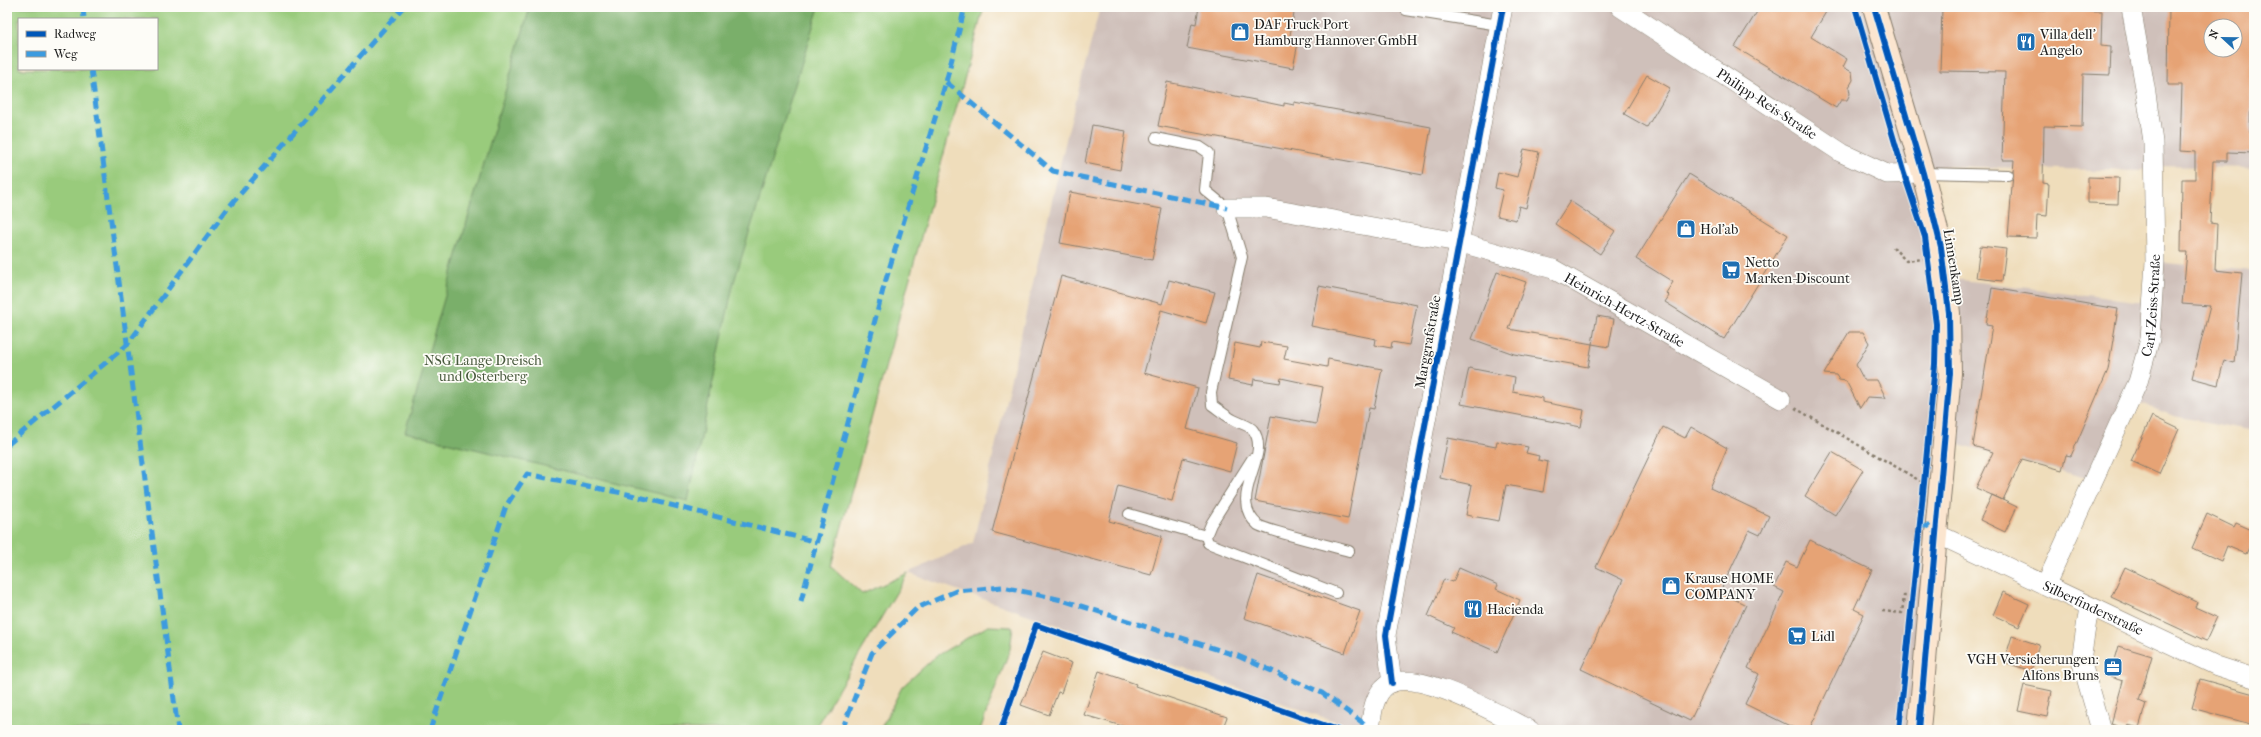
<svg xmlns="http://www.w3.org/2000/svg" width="2261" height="737" font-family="'IM FELL French Canon',serif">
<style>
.industrial{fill:#cfc0ba;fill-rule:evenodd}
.green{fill:#99cb7b;stroke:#5a744c;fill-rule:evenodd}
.forest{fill:#7aaf6b;stroke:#4b6644}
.building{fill:#e6a375;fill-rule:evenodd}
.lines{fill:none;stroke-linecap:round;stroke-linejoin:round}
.lane-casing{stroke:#867c6c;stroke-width:12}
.street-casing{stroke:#867c6c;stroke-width:20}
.secondary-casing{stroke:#867c6c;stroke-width:24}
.path{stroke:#867c6c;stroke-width:2.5;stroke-dasharray:3 3;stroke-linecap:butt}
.lane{stroke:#fff;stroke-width:10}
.street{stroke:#fff;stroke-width:19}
.secondary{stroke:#fbe5cf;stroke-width:22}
.quiet{stroke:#3c9bdf;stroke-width:5;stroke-dasharray:10 5;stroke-linecap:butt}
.cycleway-casing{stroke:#fdfcf7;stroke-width:8}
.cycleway{stroke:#0057b8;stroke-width:6}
.labels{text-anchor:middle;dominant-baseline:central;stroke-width:3.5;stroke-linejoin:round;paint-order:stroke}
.poi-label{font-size:14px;fill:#1c1c1c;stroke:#fdfcf7;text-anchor:start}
.street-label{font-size:14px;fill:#1c1c1c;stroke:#fdfcf7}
.park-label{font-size:14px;fill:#48593d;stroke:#fdfcf7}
</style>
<rect width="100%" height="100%" fill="#fdfcf7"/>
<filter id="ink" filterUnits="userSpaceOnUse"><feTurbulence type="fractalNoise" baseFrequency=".025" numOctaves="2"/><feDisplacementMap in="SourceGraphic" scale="8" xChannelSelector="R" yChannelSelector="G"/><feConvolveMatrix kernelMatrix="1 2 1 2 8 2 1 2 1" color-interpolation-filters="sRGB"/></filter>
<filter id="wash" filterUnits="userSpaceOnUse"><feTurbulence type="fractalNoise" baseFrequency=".012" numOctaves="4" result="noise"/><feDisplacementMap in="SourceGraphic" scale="16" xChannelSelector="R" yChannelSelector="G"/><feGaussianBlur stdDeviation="0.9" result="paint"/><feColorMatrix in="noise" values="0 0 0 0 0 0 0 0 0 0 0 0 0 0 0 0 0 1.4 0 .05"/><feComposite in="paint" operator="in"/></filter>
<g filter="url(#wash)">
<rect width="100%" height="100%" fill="#efddbb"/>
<path class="industrial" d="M1100,7h1154v161l-100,-2 -15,5 -197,-5 -19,7 22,105 207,25 3,-41 99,9v160l-80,-15 -44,-16 -36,80 -154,-41 -24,291h-371l-91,-42 -68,-8 -20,50h-6l-452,-157 65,-30 95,-412zM2211,26h24v24h-24z"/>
<g class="green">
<path d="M7,7h977l-153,559 31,28 46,-21 -94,157h-807zM19,19h138v50h-138z"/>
<path d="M988,626l25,1 -3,22 -30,81h-100l22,-43 34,-31z"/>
</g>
<path class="forest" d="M530,7h289l-86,278 -45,216 -283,-69z"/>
<g id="blocks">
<g class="building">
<path d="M1199,7h96l-6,34 9,2 -5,25 -106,-20 5,-25 4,1z"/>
<path d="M1760,7h69l-18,30 36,22 -4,8 9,5 1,8 -4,7 1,7 -3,6h-6l-5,8 -101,-61z"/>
<path d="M2169,7l83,1 -1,4h3v74h-3l-1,46 4,1v20l-27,-1v9h-14l-3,62 7,1 -2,46 27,3 -8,90 -10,-3 -6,25 -26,-7 18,-72 -28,-2 5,-52h-6l1,-73h13v-27l-15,-1 2,-66h-14zM2211,26h24v24h-24z"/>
<path d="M1942,8l160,3 -1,35 10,1 -1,28 -27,-1 -1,53 -38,-1 -1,57 6,1 -2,32 -10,-1 -1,23 -28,-1 6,-77h-12l3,-88 -65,-1z"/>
<path d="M1647,75l23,13 -23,39 -23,-13z"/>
<path d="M1167,82l117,24v-3l10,2v-3l137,25 -8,48 -265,-49z"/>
<path d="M1092,125l34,6 -6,39 -35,-7z"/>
<path d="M1524,149l15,3 -13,56 -7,-2 -3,14 -19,-4 6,-26 -8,-2 3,-16 19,5z"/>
<path d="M1689,174l99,61 -64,104 -59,-37 4,-6 -3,-3 7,-11 -37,-23z"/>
<path d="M2088,177l31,1 -1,26 -30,-1z"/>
<path d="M1070,192l92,17 -10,51 -92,-17z"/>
<path d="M1570,201l45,30 -15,23 -45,-30z"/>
<path d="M1980,246l26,3 -4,32 -26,-3z"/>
<path d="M1497,272l29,10 -17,47 83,15 -4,23 -74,-13 -42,-15z"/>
<path d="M1061,276l101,28 7,-24 46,12 -9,31 -45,-13 -17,63 54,15 -11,41 50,14 -7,28 -47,-13 -11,43 -54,-15 -9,35 53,15 -11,39 -159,-43z"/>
<path d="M1319,286l98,19 -8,40 -17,-3 -1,6 -16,-3 1,-6 -65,-13z"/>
<path d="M1992,288l126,21 -10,61 -37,86 -5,-1 -4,15 -40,-11 -19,41 -27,-12 17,-36 -20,-6 19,-120 -6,-1z"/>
<path d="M1597,316l17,3 -5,28 -17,-3z"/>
<path d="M1849,332h14l6,11 -13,22 8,15h13l9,18 -19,-1 -7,11 -14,-27 -7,-1 -3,-5 -12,-1z"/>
<path d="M1261,342l26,4 -3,13 43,8 1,-8 54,10 -8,40 -5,-1 -21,111 -93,-18 16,-85 45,8 7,-37 -42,-9 -1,5 -26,-4 -1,6 -25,-5 7,-37 25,5z"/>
<path d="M1469,368l46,9 -2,15 29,6v4l42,8 -3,17 -120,-23z"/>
<path d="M2152,416l27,13 -20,45 -28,-13z"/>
<path d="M1663,427l22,11 6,-11 36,21 -17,40 59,28 -9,19 -11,-5 -29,62 26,13 -56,116 -109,-52 42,-89 -27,-13z"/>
<path d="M1448,438l48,9 1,-6 31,6 -2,6 13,3 -1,4 10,2 -5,30 -37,-7 -7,36 -33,-6 6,-30 -32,-7z"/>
<path d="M1832,452l31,18 -28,45 -30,-19z"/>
<path d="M1992,495l25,12 -12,25 -25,-12z"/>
<path d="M2207,514l27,13 2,-4 18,8v6l-8,17 -19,-8 -6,15 -29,-13z"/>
<path d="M1810,540l62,30 -18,39 10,5 -55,116h-11l-53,-26 14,-30 -11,-6 36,-76 -10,-5 12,-25 11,5z"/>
<path d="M2125,567l72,35 -2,5 22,10 -11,24 -95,-44z"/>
<path d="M1459,568l39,17 -2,4 24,11 -23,52 -46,-20 3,-4 -26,-12 16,-37 9,3z"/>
<path d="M1258,575l102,36 -15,42 -101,-35z"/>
<path d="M2003,592l26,12 -10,23 -26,-12z"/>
<path d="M2012,636l27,9 -8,26 -27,-9z"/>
<path d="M2119,646l33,10 -13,44 7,3 -7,25 -11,-3 -2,4 -15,-5 12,-43 -13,-4z"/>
<path d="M1043,652l29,11 -11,30 -3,-1 -9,23 -28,-10z"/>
<path d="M1099,671l37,13 -1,2 92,31 -5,13h-86l-52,-15z"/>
<path d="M2200,679l54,15v31l-62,-17z"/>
<path d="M2024,685l28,6 -5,26 -29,-6z"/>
</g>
</g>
</g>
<g filter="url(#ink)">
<use href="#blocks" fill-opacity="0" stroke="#867c6c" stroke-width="1"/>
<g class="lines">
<defs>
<g id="lane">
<path d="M1406,10l93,15"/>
<path d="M1156,138l44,9 9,6 -4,37 22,18 15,49 -31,135 1,13c7,5 13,10 20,14 6,4 17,6 21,11 20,26 -28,67 5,95 7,5 77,22 91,26"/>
<path d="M1923,173l85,2"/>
<path d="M1252,459l-41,65 -5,12 2,7 128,50"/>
<path d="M1129,514l77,22"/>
</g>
<g id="street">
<path id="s1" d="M1620,7l222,146 45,21 36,-1"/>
<path id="s2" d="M1227,208h39l192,34 95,27 228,130"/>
<path id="s3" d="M1935,533l282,133 37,12"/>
<path id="s4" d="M2046,584l92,-202 12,-43 5,-77 -2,-120 -7,-49 -15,-86"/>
<path d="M2089,607l-8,53 20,70"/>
<path d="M1392,683l-6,-48 117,-628"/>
<path d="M1370,730c2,-15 3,-35 17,-45 28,-19 114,31 143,45"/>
</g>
<path id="secondary" d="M1874,7l49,166 18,74 8,66 1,60 -31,357"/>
</defs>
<use href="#lane" class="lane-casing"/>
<use href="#street" class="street-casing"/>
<use href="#secondary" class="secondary-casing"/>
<g class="path">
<path d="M1893,247l13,14 17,-2"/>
<path d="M1795,408l127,74"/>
<path d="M1882,611l20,2 2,-17h8"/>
</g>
<use href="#lane" class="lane"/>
<use href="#street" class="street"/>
<use href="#secondary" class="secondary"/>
<g class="quiet">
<path d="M83,7l1,12"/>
<path d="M91,69l87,661"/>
<path d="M946,82l107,89 174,37"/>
<path d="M7,445l120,-100 101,-137 175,-201"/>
<path d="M1920,526h8l7,7"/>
<path d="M801,601l83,-315 62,-204 19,-75"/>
<path d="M430,730l76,-224 21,-32 100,20 190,48"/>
<path d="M842,730l30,-77 45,-45 39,-17 47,-4 59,13 176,56 84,37 48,35"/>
</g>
<defs>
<g id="cycleway">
<path d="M1855,7l49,167 21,63 11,87 -1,40 -11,119 -25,247"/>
<path d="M1874,7l49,166 18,74 8,66 1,60 -31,357"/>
<path d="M1392,683l-6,-48 117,-628"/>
<path d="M1001,730l35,-105 302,105"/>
</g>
</defs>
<use href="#cycleway" class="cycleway-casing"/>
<use href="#cycleway" class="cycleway"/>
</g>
</g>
<defs>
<symbol id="shop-square" viewBox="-11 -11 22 22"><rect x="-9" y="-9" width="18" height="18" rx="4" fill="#1f6fb2" stroke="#fdfcf7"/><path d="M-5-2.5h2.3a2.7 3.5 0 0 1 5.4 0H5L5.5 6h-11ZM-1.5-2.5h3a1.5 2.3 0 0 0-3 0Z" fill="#fff"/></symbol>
<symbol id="restaurant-square" viewBox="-11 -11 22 22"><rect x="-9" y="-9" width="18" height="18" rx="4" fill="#1f6fb2" stroke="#fdfcf7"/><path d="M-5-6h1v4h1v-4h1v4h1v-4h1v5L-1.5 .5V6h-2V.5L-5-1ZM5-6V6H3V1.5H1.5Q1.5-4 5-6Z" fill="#fff"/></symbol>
<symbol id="supermarket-square" viewBox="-11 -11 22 22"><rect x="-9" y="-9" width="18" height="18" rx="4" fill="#1f6fb2" stroke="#fdfcf7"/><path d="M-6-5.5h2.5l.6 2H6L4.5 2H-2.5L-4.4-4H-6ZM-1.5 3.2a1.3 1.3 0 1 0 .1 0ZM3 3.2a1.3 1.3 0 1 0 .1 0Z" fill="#fff"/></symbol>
<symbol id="office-square" viewBox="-11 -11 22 22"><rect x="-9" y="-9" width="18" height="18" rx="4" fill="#1f6fb2" stroke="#fdfcf7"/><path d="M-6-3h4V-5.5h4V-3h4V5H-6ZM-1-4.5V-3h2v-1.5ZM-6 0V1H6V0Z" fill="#fff"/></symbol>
</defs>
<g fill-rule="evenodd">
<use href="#shop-square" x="1229" y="21" width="22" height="22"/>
<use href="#restaurant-square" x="2015" y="31" width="22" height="22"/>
<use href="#shop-square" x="1675" y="218" width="22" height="22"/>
<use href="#supermarket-square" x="1720" y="259" width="22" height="22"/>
<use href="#shop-square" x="1660" y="575" width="22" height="22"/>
<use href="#restaurant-square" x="1462" y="598" width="22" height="22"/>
<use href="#supermarket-square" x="1786" y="625" width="22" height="22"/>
<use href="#office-square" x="2102" y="656" width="22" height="22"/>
</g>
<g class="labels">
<g class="poi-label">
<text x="1254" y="24">DAF Truck Port<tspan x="1254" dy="16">Hamburg Hannover GmbH</tspan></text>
<text x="2040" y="34">Villa dell’<tspan x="2040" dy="16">Angelo</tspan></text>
<text x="1700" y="229">Hol'ab</text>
<text x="1745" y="262">Netto<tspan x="1745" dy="16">Marken-Discount</tspan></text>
<text x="1685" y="578">Krause HOME<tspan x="1685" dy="16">COMPANY</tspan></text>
<text x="1487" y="609">Hacienda</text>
<text x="1811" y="636">Lidl</text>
<text x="2099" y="659" text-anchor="end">VGH Versicherungen:<tspan x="2099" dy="16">Alfons Bruns</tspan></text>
</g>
<g class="street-label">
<text stroke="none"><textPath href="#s1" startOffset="176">Philipp-Reis-Straße</textPath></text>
<text transform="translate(1954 267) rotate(81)">Linnenkamp</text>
<text stroke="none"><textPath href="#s4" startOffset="300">Carl-Zeiss-Straße</textPath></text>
<text stroke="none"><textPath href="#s2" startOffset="415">Heinrich-Hertz-Straße</textPath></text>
<text transform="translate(1428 342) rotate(-80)">Marggrafstraße</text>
<text stroke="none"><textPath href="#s3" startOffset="175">Silberfinderstraße</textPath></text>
</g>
<g class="park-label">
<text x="483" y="360">NSG Lange Dreisch<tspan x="483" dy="16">und Osterberg</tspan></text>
</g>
</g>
<rect width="2261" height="737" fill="none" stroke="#fdfcf7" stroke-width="24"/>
<rect x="18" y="18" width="140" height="52" fill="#fdfcf7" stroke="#a3a29f"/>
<rect x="26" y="31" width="20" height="6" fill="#0057b8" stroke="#a3a29f"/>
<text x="54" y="38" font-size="12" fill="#1c1c1c">Radweg</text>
<rect x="26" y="51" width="20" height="6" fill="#3c9bdf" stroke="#a3a29f"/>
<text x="54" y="58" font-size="12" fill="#1c1c1c">Weg</text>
<g transform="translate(2223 38) rotate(292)"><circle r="19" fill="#fdfcf7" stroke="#a3a29f"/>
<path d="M0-3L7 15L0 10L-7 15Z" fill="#1f6fb2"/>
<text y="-6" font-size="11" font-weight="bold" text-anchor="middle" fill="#1c1c1c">N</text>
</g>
</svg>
